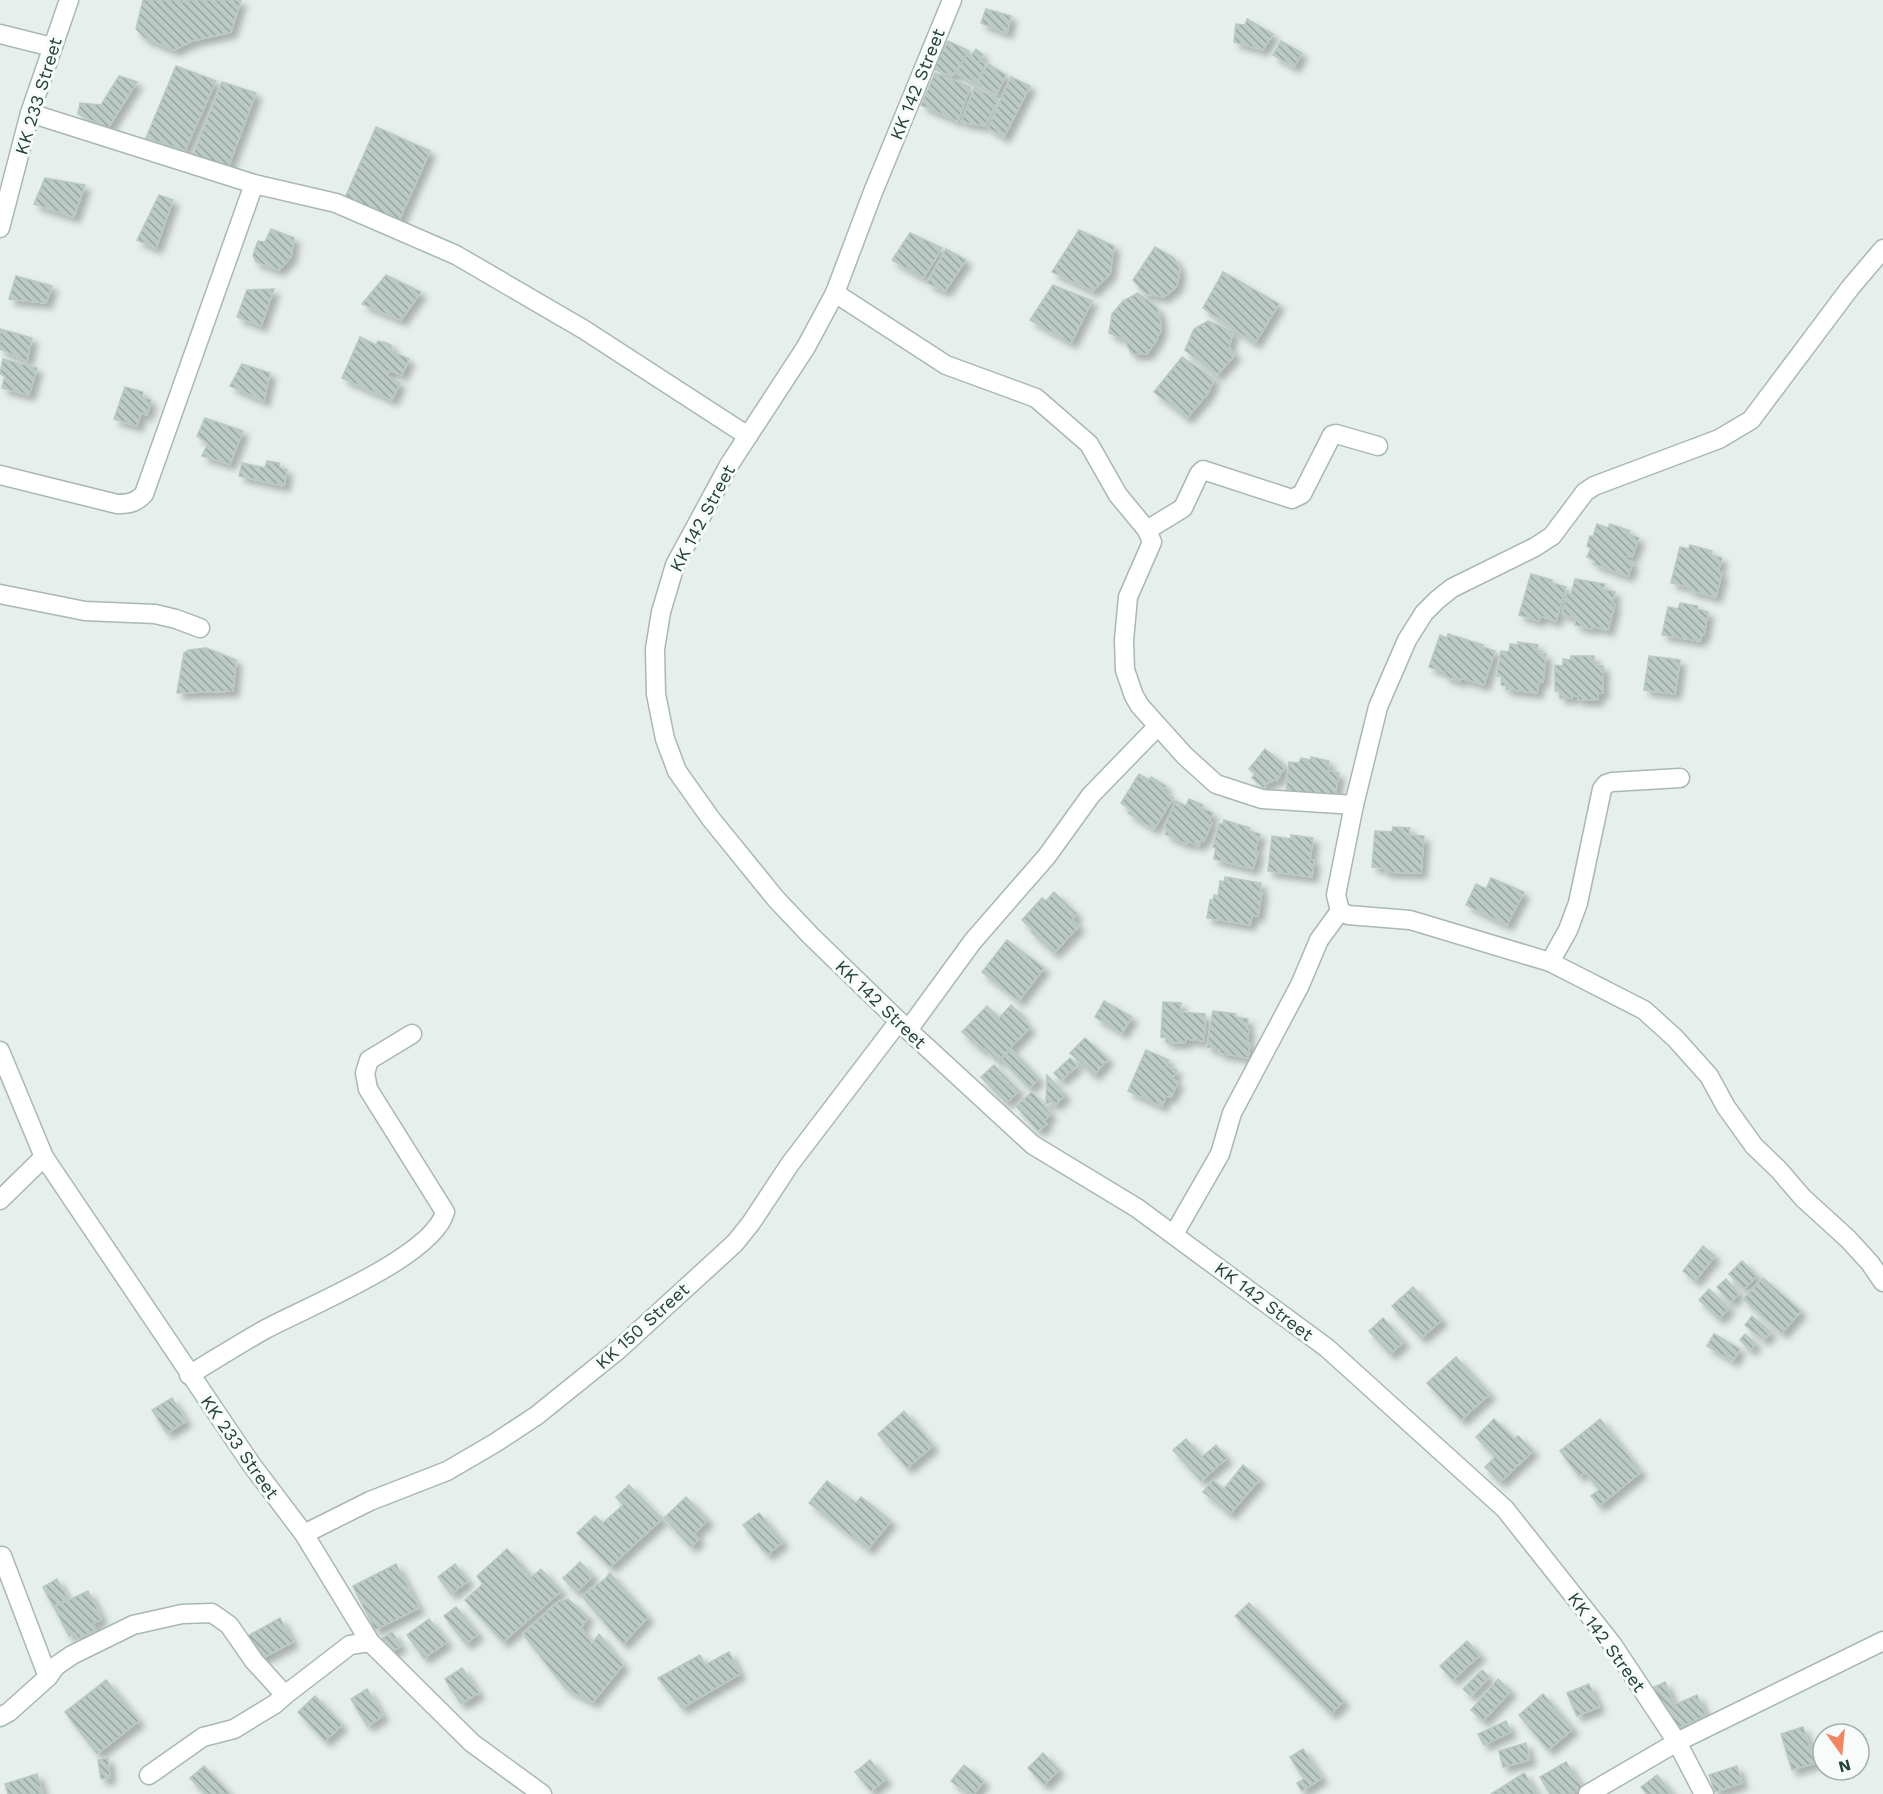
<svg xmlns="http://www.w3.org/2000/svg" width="1883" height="1794" font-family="'Work Sans',sans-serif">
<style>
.building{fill:url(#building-back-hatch);stroke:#b8c9c2;stroke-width:1.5;filter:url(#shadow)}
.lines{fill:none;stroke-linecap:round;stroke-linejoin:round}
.minor-casing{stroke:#a8b8b2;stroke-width:21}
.minor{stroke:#fff;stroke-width:18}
.labels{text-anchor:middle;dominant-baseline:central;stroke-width:6;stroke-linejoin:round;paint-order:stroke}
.street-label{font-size:18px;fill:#24423a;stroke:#f7fbf9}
</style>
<defs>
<pattern id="building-back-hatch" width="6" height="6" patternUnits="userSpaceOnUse" patternTransform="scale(1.5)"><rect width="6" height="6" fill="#bbcac4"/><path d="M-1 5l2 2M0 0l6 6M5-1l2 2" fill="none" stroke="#98a6a0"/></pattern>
<filter id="shadow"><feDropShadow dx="5.5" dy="5.5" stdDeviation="3" flood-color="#0004"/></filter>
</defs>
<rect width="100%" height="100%" fill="#e6efeb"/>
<g class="building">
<path d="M143,0h41l-1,2 6,-2h52l-10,32 -39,9 -18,9 -29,-12 -9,-9z"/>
<path d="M986,9l25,7 -4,17 -26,-10z"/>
<path d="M1247,19l26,15 -10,16 -29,-8 2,-18 9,1z"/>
<path d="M948,41l21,10 -17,25 -19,-7z"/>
<path d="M1281,41l21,12 -8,14 -21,-12z"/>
<path d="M976,49l7,6 -4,6 7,2 -10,20 -20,-10 12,-20 4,2z"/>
<path d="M988,64l18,11 -10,20 -18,-12z"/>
<path d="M176,66l40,15 -31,69 -39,-12z"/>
<path d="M935,73l35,14 -12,34 -37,-16z"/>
<path d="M119,76l18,6 -29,46 -30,-14 2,-11 21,2z"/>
<path d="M1011,77l19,9 -26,51 -16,-9z"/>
<path d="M222,82l34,11 -29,77 -34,-15z"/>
<path d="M975,87l23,13 -13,26 -24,-4z"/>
<path d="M376,127l54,24 -32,72 -54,-23z"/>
<path d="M45,178l40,7 -11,32 -40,-13z"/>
<path d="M159,195l14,5 -17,48 -19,-8z"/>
<path d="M271,229l23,9 -3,19 -12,13 -23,-8 -3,-7 5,-14 7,1z"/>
<path d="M1079,230l35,16 -4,28 -17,17 -41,-19z"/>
<path d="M910,233l32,15 -19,30 -31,-18z"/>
<path d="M1155,247l19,11 6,12 -3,16 -13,11 -18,-3 -13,-14z"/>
<path d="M946,249l20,11 -21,31 -18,-8z"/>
<path d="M1223,272l56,32 -24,39 -52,-35z"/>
<path d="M386,275l35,17 -20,28 -39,-16z"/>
<path d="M16,276l36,10 -6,17 -37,-4z"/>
<path d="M1053,285l39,16 -21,42 -41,-23z"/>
<path d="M274,289l-13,37 -24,-9 10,-27z"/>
<path d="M1138,293l19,15 3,9 1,13 -5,11 -9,13h-15l-8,-15 -15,-6 3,-19 11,-13z"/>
<path d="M1208,321l25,11 -4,15 6,8 -18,20 -32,-25 9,-21z"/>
<path d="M0,329l32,9 -5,23 -27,-12z"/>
<path d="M360,337l16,8 2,-4 9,2 5,3 -1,5 18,8 -7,16 -12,-5 -3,6 13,7 -8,17 -50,-22z"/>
<path d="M1182,357l32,22 -6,14 -21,25 -33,-26z"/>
<path d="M3,359l34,9 -8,27 -27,-7 3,-12 -5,-2z"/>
<path d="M242,364l28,9 -6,28 -34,-15z"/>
<path d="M125,387l18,5 -1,5 9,3 -4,15 -6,-2 -4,13 -23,-7z"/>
<path d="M205,418l38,13 -13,33 -28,-8 6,-13 -11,-7z"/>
<path d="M267,461l12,2 1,5 7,2 -3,16 -45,-10 3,-13 23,5z"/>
<path d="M1597,524l11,4 2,-4 20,7 -2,3 11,4 -7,19 -4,-2 -2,5 7,2 -5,14 -34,-12 1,-3 -8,-4 4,-9 -4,-2 3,-10 3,1z"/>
<path d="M1690,545l22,6 -1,4 11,3 -4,14 4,1 -6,24 -27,-7 1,-3 -19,-4 9,-36 9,2z"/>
<path d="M1531,574l21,6v3l14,4 -10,34 -16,-5 -1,5 -20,-6z"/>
<path d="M1575,579l30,5 -2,5 12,3 -3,12h3l-7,26 -16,-4v3l-17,-4 1,-7 -14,-4 5,-21 4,1z"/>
<path d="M1680,603l18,3 -1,3 11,3 -4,23h-2l-2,6 -38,-6 6,-28 10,2z"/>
<path d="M1448,634l35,11 -1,2 13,4 -11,34 -23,-7 -1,3 -16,-5 1,-4 -16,-5 11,-32 7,3z"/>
<path d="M1518,642l20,3 -1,8 9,1 -3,28 -4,-1 -2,12 -31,-4 1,-3 -6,-1 1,-9h-5l4,-25 8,1 1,-8 8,1z"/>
<path d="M206,648l30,12 -3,31 -56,2 7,-40 5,-3z"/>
<path d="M1571,656h23v9l9,1v27h-5v7h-20v-4h-6v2h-12v-7h-5v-26l8,1v-7l8,1z"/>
<path d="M1649,656l31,4 -5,34 -31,-4z"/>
<path d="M1265,749l17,14 2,5 -7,13 -3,-2 -2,3 -3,-1 -5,7 -12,-10 3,-4 -6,-5z"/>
<path d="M1311,757l18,4 -1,10 11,2 -4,23 -49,-4 3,-30 10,1 2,-5 10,2z"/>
<path d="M1139,774l10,6 2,-3 15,9 -3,5 10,7 -19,31 -26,-16 3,-3 -10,-7z"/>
<path d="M1189,799l14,6 -2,3 12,5 -4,8 3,2 -8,18 -3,-1 -2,6 -11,-5 -1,3 -22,-10 2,-5 -3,-1 12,-27 10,5z"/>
<path d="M1224,820l26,8 -1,3 11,3 -5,17 3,1 -5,17 -39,-10 2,-11 -3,-1 6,-23h4z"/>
<path d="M1393,827l17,1 -1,7 15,1 -3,37 -36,-1v-4l-13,-1 3,-36 17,1z"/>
<path d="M1291,835l22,3 -3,22h4l-2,17 -44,-6 4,-35 19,3z"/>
<path d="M1225,877l36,6 -1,9h2l-4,24 -6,-1 -2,10 -43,-7 3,-18h3l1,-5 4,1 2,-15 4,1z"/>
<path d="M1491,878l33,14 -17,33 -41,-20 10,-21 10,5z"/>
<path d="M1054,892l23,22 -5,5 7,7 -25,27 -23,-21 2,-2 -11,-10 20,-22 4,3z"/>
<path d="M1007,940l37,28 -25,33 -37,-29z"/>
<path d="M1104,1001l28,16 -10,16 -27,-16z"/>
<path d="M1163,1002l18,1 -1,9 25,2 -1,27 -18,-2 -1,4 -19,-1 1,-4 -6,-1z"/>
<path d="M1011,1005l12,12 -2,2 9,8 -32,34 -14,-13 -2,2 -20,-18 25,-26 12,12z"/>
<path d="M1213,1011l23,3 -1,3 13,2 -2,10h3l-2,13 3,1 -2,15 -29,-5 1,-3 -13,-3z"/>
<path d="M1085,1038l23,21 -14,16 -24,-22z"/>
<path d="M1011,1049l28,30 -10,9 -28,-29z"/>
<path d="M1146,1050l23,10 -3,6 11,4 -5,9 6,3 -7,15 -5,-1 -4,10 -34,-15z"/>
<path d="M1070,1058l7,8 -16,14 -7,-7z"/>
<path d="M994,1065l25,26 -13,12 -25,-26z"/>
<path d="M1047,1075l18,20 -10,10 -3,-4 -6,3z"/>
<path d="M1032,1092l19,22 -7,7 3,3 -9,7 -22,-25z"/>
<path d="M1703,1246l12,10 -20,25 -12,-10z"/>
<path d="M1742,1261l15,15 -13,13 -15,-15z"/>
<path d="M1763,1278l38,33 -19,22 -39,-34z"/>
<path d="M1726,1279l13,15 -9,8 -13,-15z"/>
<path d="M1413,1287l29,33 -21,18 -29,-32z"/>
<path d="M1709,1289l20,19 -10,11 -20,-19z"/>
<path d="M1752,1316l19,16 -7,8 -19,-15z"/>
<path d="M1383,1318l21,24 -14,12 -21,-23z"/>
<path d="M1714,1334l26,15 -7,12 -26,-15z"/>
<path d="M1745,1334l11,10 -6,6 -10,-10z"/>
<path d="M1456,1357l34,37 -29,26 -34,-37z"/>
<path d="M172,1398l14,23 -19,12 -15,-23z"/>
<path d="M904,1411l29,35 -26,22 -29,-34z"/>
<path d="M1494,1419l20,20 4,-3 15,15 -33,31 -15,-15 10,-10 -19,-20z"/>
<path d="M1600,1419l41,53 -42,34 -8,-10 8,-6 -14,-18 -6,4 -19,-25z"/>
<path d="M1186,1439l16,18 14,-12 11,13 -26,23 -28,-31z"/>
<path d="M1243,1465l17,14 -30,35 -27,-22 10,-12 11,9z"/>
<path d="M827,1481l29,22 5,-6 30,24 -23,28 -59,-46z"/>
<path d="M629,1485l33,34 -52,48 -33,-34 18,-17 8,7 20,-18 -7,-8z"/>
<path d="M686,1497l22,23 -14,14 5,5 -8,8 -27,-29z"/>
<path d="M759,1513l24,29 -16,13 -24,-30z"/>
<path d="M507,1549l25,28 9,-8 20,22 -58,51 -38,-42 18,-16 -6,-8z"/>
<path d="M580,1562l13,14 -16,16 -14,-14z"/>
<path d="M396,1564l23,44 -44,22 -22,-44z"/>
<path d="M455,1564l13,17 -17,13 -13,-17z"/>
<path d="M610,1573l38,44 -25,27 -41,-48 23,-17z"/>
<path d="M57,1579l11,20 -15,7 -10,-19z"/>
<path d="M88,1591l14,28 -10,5 4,6 -18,9 -3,-6 -6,3 -15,-29z"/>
<path d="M568,1599l20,18 -7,11 11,16 7,-10 24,31 -30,37 -27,-13 -43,-55 35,-32z"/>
<path d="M1249,1603l95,98 -13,13 -96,-98z"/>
<path d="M456,1607l22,27 -12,10 -22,-28z"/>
<path d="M280,1618l13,24 -34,18 -13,-23z"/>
<path d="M429,1619l18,23 -23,16 -17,-23z"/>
<path d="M392,1632l9,14 -14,9 -9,-14z"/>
<path d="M1467,1641l13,14 -27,25 -13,-14z"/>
<path d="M729,1652l11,22 -58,34 -24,-30 42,-23 5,10z"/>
<path d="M462,1668l17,25 -18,11 -16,-25z"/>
<path d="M1482,1670l7,7 -18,19 -8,-7z"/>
<path d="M1498,1679l13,12 -28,30 -12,-11z"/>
<path d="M106,1680l33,41 -42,33 -32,-42z"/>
<path d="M1665,1682l9,23 23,-10 9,21 -38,16 -18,-43z"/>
<path d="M1589,1684l10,23 -22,9 -10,-23z"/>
<path d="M367,1689l16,27 -16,10 -16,-27z"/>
<path d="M1543,1694l30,35 -25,21 -29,-35z"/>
<path d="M315,1696l27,29 -17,16 -27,-29z"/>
<path d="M1506,1721l5,11 -27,13 -6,-11z"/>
<path d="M1803,1727l12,36 -23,7 -11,-36z"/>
<path d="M1526,1743l4,17 -27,7 -4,-16z"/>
<path d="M1303,1749l19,29 -20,13 -5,-8 7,-4 -14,-22z"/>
<path d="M1043,1753l16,17 -15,15 -16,-17z"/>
<path d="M108,1758l2,20 -9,1 -3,-19z"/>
<path d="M870,1760l16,19 -15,12 -16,-19z"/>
<path d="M1566,1762l16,26 -10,6h-22l-10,-17z"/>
<path d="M964,1765l20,16 -10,13h-6l-17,-13z"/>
<path d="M204,1766l25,27 -1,1h-23l-15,-16z"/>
<path d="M1737,1766l5,17 -27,9 -6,-17z"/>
<path d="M1524,1773l13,21h-46z"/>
<path d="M37,1774l6,20h-35l-3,-10z"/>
<path d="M1657,1775l15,19h-25l-6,-7z"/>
</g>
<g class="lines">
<defs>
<g id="minor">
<path d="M952,0l-79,192 -38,101 -29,54 -77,118 -54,100 -14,47 -6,37 1,45 9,45 12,32 34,48 65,80 35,37 97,94 125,115 104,63 190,140 178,161 107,135 65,98 27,52"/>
<path d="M0,34l52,13"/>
<path d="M30,113l224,71 82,19 120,52 127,74 165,107"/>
<path d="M0,228l30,-115 39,-113"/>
<path d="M1883,249l-33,39 -99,132 -32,19 -125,47 -9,6 -33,44 -17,11 -83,41 -15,12 -13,13 -17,27 -29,67 -24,98 -18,90 4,16 8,4 62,5 140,42 94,48 31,28 34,38 17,31 28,39 25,24 24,28 45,41 22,24 13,19"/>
<path d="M835,293l111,72 90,33 53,46 29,51 29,35 5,12 -24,55 -4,43 1,30 9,26 6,10 45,50 31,28 46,15 92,6"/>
<path d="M0,475l117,29c11,0 19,-1 27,-10l110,-310"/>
<path d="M1147,530l36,-22 16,-34 4,-4 89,29 10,-5 30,-59 4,-1 42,12"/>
<path d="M0,594l85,17 70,3 21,5 24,9"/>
<path d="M1550,962l18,-32 10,-27 24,-114 4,-5 6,-2 68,-4"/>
<path d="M908,1030l65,-89 74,-85 44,-61 66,-68"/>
<path d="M0,1051l44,106 207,307 53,70 66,108 102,101 70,51"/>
<path d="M0,1200l44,-43"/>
<path d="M1174,1234l46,-80 12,-41 68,-128 19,-45 21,-29"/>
<path d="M189,1375c25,-15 50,-31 75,-45 42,-23 169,-73 181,-118l-77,-123 -3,-16 4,-13 43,-26"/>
<path d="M304,1534l66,-33 77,-30 48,-28 41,-27 82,-66 117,-107 16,-20 39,-59 109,-143"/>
<path d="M2,1556l46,121"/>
<path d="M0,1717l9,-5 39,-35 8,-11 16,-11 61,-30 49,-11 30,-1 17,12 25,36 31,34 65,-50 20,-3"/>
<path d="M149,1775l54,-38 31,-8 41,-25 10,-9"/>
<path d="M1588,1794l89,-52 206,-101"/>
</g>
</defs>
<use href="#minor" class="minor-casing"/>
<use href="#minor" class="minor"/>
</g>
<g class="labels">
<g class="street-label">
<text transform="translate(917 84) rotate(-68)">KK 142 Street</text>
<text transform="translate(38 96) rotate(-73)">KK 233 Street</text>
<text transform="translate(702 518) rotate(-62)">KK 142 Street</text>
<text transform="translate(881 1004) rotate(44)">KK 142 Street</text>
<text transform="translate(1264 1301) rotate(37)">KK 142 Street</text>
<text transform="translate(642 1326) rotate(-42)">KK 150 Street</text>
<text transform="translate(240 1447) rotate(55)">KK 233 Street</text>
<text transform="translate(1607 1642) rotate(54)">KK 142 Street</text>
</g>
</g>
<g transform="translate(1841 1752) rotate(165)"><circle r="28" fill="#f7fbf9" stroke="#a3b1ad" stroke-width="1.5"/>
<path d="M0-4.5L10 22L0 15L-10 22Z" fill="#f4845f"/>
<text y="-9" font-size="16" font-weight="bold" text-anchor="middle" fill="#24423a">N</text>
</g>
</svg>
